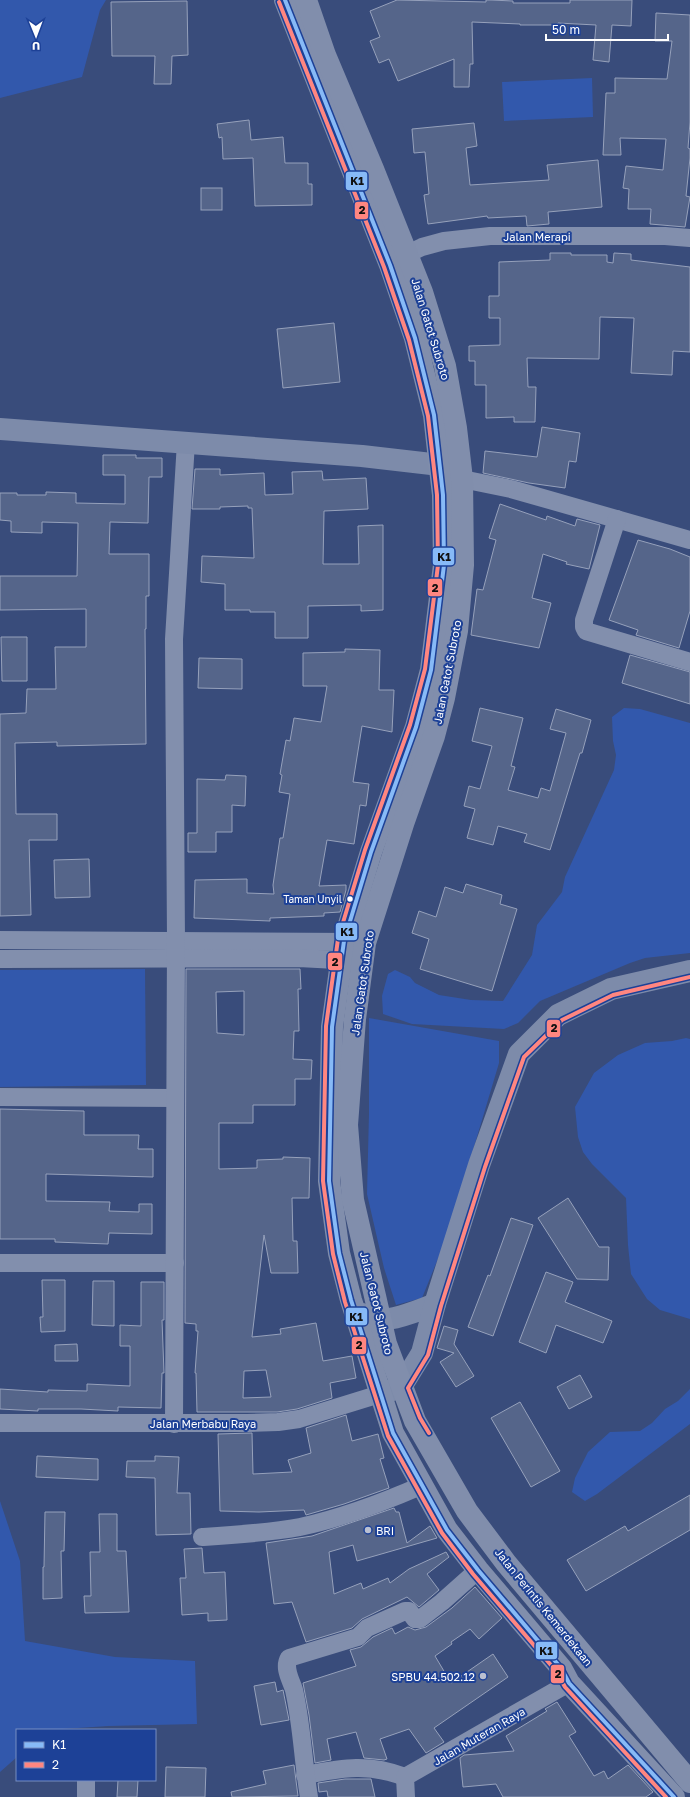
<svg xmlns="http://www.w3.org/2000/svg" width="690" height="1797" font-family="'Golos Text',sans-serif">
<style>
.green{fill:#3258ac}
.building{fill:#55658a;stroke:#96a1bb;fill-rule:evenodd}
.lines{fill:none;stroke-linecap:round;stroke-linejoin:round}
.street{stroke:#828fad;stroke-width:18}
.secondary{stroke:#7d8baa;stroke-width:22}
.highway{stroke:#818eac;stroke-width:22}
.bus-1-casing{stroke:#1d4197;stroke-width:7}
.bus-2-casing{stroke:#1d4197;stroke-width:7}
.bus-1{stroke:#87baf7;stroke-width:4}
.bus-2{stroke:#ff8680;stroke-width:4}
.bus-dot{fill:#fff;stroke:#1d4197;stroke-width:1.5}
.poi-dot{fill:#bac0d1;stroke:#1d4197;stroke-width:1.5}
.labels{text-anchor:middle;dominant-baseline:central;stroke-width:4;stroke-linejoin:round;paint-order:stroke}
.bus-label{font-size:10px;fill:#fff;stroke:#1d4197;text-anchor:end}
.street-label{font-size:11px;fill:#fff;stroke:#1d4197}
.poi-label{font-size:11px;fill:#fff;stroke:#1d4197;text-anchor:start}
.line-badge{stroke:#1d4197;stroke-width:1.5}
.pale-badge-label{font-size:11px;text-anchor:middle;font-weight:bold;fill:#111}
</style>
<rect width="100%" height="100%" fill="#394c7b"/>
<g class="green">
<path d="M0,0h106l-6,10 -18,67 -82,21z"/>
<path d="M592,78l1,39 -89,4 -2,-39z"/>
<path d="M624,708l16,1 50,14v230l-45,5 -15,5 -90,38 -22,22 -14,6 -92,-5 -29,-10 -1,-18 6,-22 7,-4 15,7 5,6 24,12 32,5 32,1 29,-46 5,-30 25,-33 3,-15 49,-107 2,-15 -3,-14 -1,-24z"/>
<path d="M145,969l1,116 -146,2v-117z"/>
<path d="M369,1018l130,23v22l-51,171 -26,64 -26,7 -12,-37 -17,-74 2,-81z"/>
<path d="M686,1038l4,1v280l-30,-9 -13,-11 -16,-25 -3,-29 -2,-47 -34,-34 -9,-12 -5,-15 -3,-30 19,-34 24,-18 27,-12 27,-2z"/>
<path d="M690,1389v35l-93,70 -12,7 -13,-9 3,-14 13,-26 22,-20 30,-1 12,-8 13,-14 13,-8z"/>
<path d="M0,1501l20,60 5,80 90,16 80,4 2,63 -89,2 -60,4h-31v27l-17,15z"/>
</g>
<g class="building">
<path d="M397,0l89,2v-2h5l22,1v2h57v-3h62l-1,26 -19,-1 -3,37 -16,-2 3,-35 -38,-2v2h-38v-1l-48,-2 1,42h-3l-1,23h-15v-28l-56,22 -9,-22 -10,4 -9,-22 10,-4 -10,-26z"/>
<path d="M187,1l1,54 -16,1 -1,28h-17l1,-28h-43l-1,-54z"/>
<path d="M656,13l34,2v107l-2,26 2,1v9l-4,38 4,1 -5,30 -35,-3 1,-15h-23l1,-20 -6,-1 3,-22 37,4 3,-31 -46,-1 1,17h-18l3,-62h9v-15l52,1 5,-38h-17z"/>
<path d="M249,120l2,20 32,-3 2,26h23v21h4v21l-57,1 -2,-48 -30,1 -1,-22 -3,1 -2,-14z"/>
<path d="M474,123l3,23 -11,2 4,37 79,-5 -2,-15 51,-5 4,47 -54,5 1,12 -22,2 -1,-10 -38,2 -1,-2 -59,8 -4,-29 5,-1 -4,-42 -11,1 -2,-24z"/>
<rect x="201" y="188" width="21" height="22"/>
<path d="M550,253h21v2h36v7l6,1 1,-10 17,1v6l59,7v85l-17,-1 -1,24 -41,-2 3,-55 -34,-1 -1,42 -72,-1 1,29h8l-1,35h-21v-5l-28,1v-33h-11v-24h-6v-15l31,-1v-27h-11v-22h10v-34l51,-2z"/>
<path d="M334,323l6,59 -57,6 -6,-59z"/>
<path d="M542,427l38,6 -4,29 -7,-1 -4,27 -36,-5 -46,-10 2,-22 52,6z"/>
<path d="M103,455h33v3h26v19h-13l-1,46 -38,-1 -1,32h40v42h-3v33h-1l1,115 -89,2v-4l-42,1 1,71h41v26h-28l2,75 -31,1v-202l26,-1 1,-24h29l-1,-42h31v-38l-86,1v-34h77l1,-53 -36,-1v11l-31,-1v-11l-11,-1v-27h17v2h29v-3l30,1v10l49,1v-29h-22z"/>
<path d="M195,469h25v6l44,-2 1,22 28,-1 -1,-22 30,-1 1,9 43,-2 2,31 -44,2 -1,53h36l-1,-38 25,-1v85l-22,1v-6l-53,1v32h-33v-26h-25v-2h-25v-26l-24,-2 1,-26 52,2 -2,-50h-4v-2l-28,1v2h-28z"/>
<path d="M500,504l46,16 1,-4 28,10 2,-7 23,6 -11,44 -23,-5 1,-2 -24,-8 -11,44 19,5 -12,45 -68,-13 6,-46 6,1 13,-50 -7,-2z"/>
<path d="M638,540l32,9 20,8v54l-11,37 -43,-13 2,-5 -29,-10z"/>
<path d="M1,637h26v44h-25z"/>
<path d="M345,649l35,1 -1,40h15l-2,42 -30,-6 -9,56 16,2 -3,22 -6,-1 -6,39 -27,-4 -8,46 27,-1v5l-6,22 -16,1v3l-54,2v3l-76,-3 1,-38 52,-1v14l27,1 -1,-9 7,-47h3l7,-44 -11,-2 3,-17 -2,-1 6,-34 4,1 4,-23 27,4 6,-36h-24v-33l42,-1z"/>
<path d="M630,655l60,17v32l-68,-21z"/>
<path d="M199,658l43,1v30l-44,-1z"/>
<path d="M480,708l43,10 -12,48 4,1 -7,23 30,8 3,-10 9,3 16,-58 -16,-4 6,-20 35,11 -9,33h-2l-30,97 -26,-8 3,-8 -29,-8 -5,19 -26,-7 8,-29 -11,-3 5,-20 11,3 12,-43 -20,-5z"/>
<path d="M226,775l20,1 -1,30 -13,-1v27h-16v20h-28v-19h9v-54l28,1z"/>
<path d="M89,859l1,38 -35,1 -1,-38z"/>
<path d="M466,884l36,11 -2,9 17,5 -25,82 -72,-22 9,-30 -17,-6 7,-22 17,6 9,-30 18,6z"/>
<path d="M186,969h114l1,20h-3l1,42h-5l-1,28 19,1 -1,19h-16v26h-42v18h-34v46l38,-1v-8l26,-1v-2l27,1 -1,40h-17l1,43h4l1,32h-27l-7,-38 -12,102 29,-3 -1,-5 36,-6 7,38 29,-5 4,22 -26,5 2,15 -35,11 -20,3h-80l-1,-39h-1l3,-42h-2v-7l-11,-1zM244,991v44l-27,-2 -1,-41zM266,1370l5,27 -28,1 1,-27z"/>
<path d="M0,1109l84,2v24h55l-1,14h15v28l-107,-3v27l64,1 -1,9 30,1v-8h13v30l-43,-1 -1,11 -53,-2v-3h-55z"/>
<path d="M568,1198l31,49h10l-1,33 -31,-1 -39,-61z"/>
<path d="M511,1218l22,7 -40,111 -25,-9 20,-52 2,1z"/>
<path d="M546,1272l27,10 -8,20 47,19 -9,22 -47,-18 -10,28 -27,-11z"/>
<path d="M42,1280h23v51l-24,1 -1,-15h3z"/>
<path d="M93,1281h21v45l-22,-1z"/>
<path d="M141,1282h23v38h-2l2,53h-2l-1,35 -43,-1v4l-37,-2h-43v2l-38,-2v-20l48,3v-2l39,1v-7l43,2v-40h-10v-21l21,1z"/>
<path d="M444,1326l14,4 -4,14 20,32 -18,11 -16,-25 14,-9 -17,-5z"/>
<path d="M77,1344l1,17h-23v-16z"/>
<path d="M580,1375l12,22 -23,12 -12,-22z"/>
<path d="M520,1402l40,69 -29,16 -40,-69z"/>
<path d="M346,1415l6,26 26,-7 6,24 -4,1 9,29 -45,16 -38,11 -2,-5 -45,2 -39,-1 -2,-77 34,-1 1,41 39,-2 -4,-12 23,-7 -5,-25z"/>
<path d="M37,1456l61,3v21l-62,-3z"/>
<path d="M155,1456l24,1 -2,36h13l1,41 -35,1 -1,-57 -29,-1 1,-16h28z"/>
<path d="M690,1495v35l-104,61 -19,-31 58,-34 3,5z"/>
<path d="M394,1508l2,4h3l8,31 23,-17 7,12 -80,23 -4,-16 -24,7 5,42 27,-11 2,6 25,-11 2,5 19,-14 37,-17 3,5 -22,17 12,16 -20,17 -12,-10 -45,22 -10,9 -46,14 -14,-40 -18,2 -8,-61 46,-7z"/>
<path d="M45,1512h20l-1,39h-3l1,47 -19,1v-32h1z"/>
<path d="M99,1514h18v37h9l3,61 -44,1 -1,-17h7l-1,-44h10z"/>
<path d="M202,1548l2,25 21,-1 2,48 -19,1v-8l-26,2 -2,-37h6l-2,-29z"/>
<path d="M475,1587l27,31 -23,21 -9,-10 -19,13 1,2 -17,12 16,27 42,-29 15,23 -74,51 10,14 -18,11 -17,-24 -29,10 7,20 -3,1 -20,-2 -8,-26 -29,7 4,21 -16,3 -6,-48 -6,-32 53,-17 -6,-16 11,-3 12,-10 19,-9 3,6 13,-7 7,3 11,-3 26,-19z"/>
<path d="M275,1682l2,10 6,-2 6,30 -28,5 -7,-39z"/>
<path d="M557,1702l19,30 -7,4 25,40 10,-5 4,8 20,-14 25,27 -7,5h-143l-7,-13 -33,3 -3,-29 4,-3 50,-4 -8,-15 41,-25 -2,-2z"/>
<path d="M294,1765l4,31 -66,1 -1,-5 35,-8 -3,-13z"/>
<path d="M166,1767l40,1 -1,29h-40z"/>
<path d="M345,1779h26l4,18h-47l-1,-6 -8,1 -1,-9z"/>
<path d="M118,1780h20l-1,17h-20z"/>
</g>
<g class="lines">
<g class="street">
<path d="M395,260l27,-13 22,-6 46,-5h175l25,2"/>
<path d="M462,479l49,10 179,51"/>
<path d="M617,519l-33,101v7l2,4 104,31"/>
<path d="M0,940l357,2"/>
<path d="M0,959l299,-1 56,3"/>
<path d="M0,1097l175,1"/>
<path d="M0,1263h175"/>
<path d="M0,1423h247l31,-1 21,-3 81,-25"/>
<path d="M174,1424l2,-483 -2,-302 12,-197"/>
<path d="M202,1537c33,-2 67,-4 98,-10 42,-9 84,-25 123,-42"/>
<path d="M305,1775c38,-7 63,-12 100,2"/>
<path d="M86,1797v-17"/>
<path d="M309,1797c-6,-35 -7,-72 -15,-107 -3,-10 -11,-22 -5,-32l69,-21 9,-9 38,-17h4l6,8h5l22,-17 36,-32"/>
<path d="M406,1797l-1,-20 164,-94"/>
</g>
<g class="secondary">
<path d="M0,429l362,27 78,9 17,-1"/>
<path d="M362,1314c14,15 58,-4 73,-10"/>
<path d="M386,1392l15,-5 21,-34 13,-49 44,-139 40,-111 39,-39 53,-26 79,-18"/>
</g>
<g class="highway">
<path d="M285,0l105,265 25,73 19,77 9,80 1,70 -13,105 -15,57 -45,125 -27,89 -12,86 -3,154 10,72 12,47 42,133 54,97 31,40 83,98 8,15 105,114"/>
<path d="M306,0l19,55 48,114 49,123 23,74 11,62 6,51 1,86 -6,66 -13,67 -10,38 -30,85 -39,122 -10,76 -8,106 6,75 33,144 29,77 52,90 39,52 184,219"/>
</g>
<defs>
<path id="bus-1" d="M285,0l105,265 25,73 19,77 9,80 1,70 -13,105 -15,57 -45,125 -27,89 -12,86 -3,154 10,72 12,47 42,133 54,97 31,40 83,98 8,15 105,114"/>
<g id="bus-2">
<path d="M279,2l105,265 25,73 19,76 9,79 1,70 -13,104 -15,56 -45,125 -27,89 -12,87 -3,155 10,73 12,48 43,134 54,97 31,41 83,97 9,16 101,110"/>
<path d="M429,1433l-9,-15 -12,-30 20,-33 13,-49 44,-139 39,-110 38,-37 51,-25 77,-18"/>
</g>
</defs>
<use href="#bus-1" class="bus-1-casing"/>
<use href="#bus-2" class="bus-2-casing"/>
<use href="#bus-1" class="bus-1"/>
<use href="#bus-2" class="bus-2"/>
</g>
<circle class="bus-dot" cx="350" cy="899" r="3.5"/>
<g class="poi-dot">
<circle cx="368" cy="1530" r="4"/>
<circle cx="483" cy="1676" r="4"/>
</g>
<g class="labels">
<g class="bus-label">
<text x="342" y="899">Taman Unyil</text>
</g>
<g class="street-label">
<text x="537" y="236">Jalan Merapi</text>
<text transform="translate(431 329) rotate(73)">Jalan Gatot Subroto</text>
<text transform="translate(447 672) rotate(-79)">Jalan Gatot Subroto</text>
<text transform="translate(362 983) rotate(-82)">Jalan Gatot Subroto</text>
<text transform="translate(377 1303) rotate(76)">Jalan Gatot Subroto</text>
<text x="203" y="1423">Jalan Merbabu Raya</text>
<text transform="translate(544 1607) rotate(51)">Jalan Perintis Kemerdekaan</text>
<text transform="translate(479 1736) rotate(-30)">Jalan Muteran Raya</text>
</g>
<g class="poi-label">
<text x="376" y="1530">BRI</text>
<text x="475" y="1676" text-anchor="end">SPBU 44.502.12</text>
</g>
</g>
<g class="line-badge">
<rect x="345" y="171" width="23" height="20" rx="4" fill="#87baf7"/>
<rect x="354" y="201" width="15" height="19" rx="4" fill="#ff8680"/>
<rect x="432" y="547" width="23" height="19" rx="4" fill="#87baf7"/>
<rect x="427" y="578" width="16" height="19" rx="4" fill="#ff8680"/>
<rect x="335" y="922" width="23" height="19" rx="4" fill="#87baf7"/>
<rect x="327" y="952" width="16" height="19" rx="4" fill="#ff8680"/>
<rect x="546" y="1019" width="15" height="19" rx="4" fill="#ff8680"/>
<rect x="345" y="1307" width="23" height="19" rx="4" fill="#87baf7"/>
<rect x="351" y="1336" width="16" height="19" rx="4" fill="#ff8680"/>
<rect x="535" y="1641" width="23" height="19" rx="4" fill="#87baf7"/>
<rect x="550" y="1664" width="15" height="20" rx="4" fill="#ff8680"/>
</g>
<g class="pale-badge-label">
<text x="357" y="185">K1</text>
<text x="362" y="214">2</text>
<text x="444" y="561">K1</text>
<text x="435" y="592">2</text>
<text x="347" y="936">K1</text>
<text x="335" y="966">2</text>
<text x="554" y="1032">2</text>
<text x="356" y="1321">K1</text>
<text x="359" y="1349">2</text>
<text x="546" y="1655">K1</text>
<text x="558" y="1678">2</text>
</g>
<rect x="16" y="1729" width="140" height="52" fill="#1d4197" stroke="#778dc1"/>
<rect x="24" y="1742" width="20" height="6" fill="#87baf7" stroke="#778dc1"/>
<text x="52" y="1749" font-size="12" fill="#ffffff">K1</text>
<rect x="24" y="1762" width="20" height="6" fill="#ff8680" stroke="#778dc1"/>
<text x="52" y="1769" font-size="12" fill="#ffffff">2</text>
<g transform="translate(36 36) rotate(179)" stroke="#1d4197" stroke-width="3" paint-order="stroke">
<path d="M0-3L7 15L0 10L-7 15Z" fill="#ffffff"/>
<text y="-6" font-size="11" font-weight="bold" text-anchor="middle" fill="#ffffff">U</text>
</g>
<path d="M546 34v6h122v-6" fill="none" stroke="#ffffff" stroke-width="2"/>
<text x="552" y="34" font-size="12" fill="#ffffff" stroke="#1d4197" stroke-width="3" paint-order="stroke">50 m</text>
</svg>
